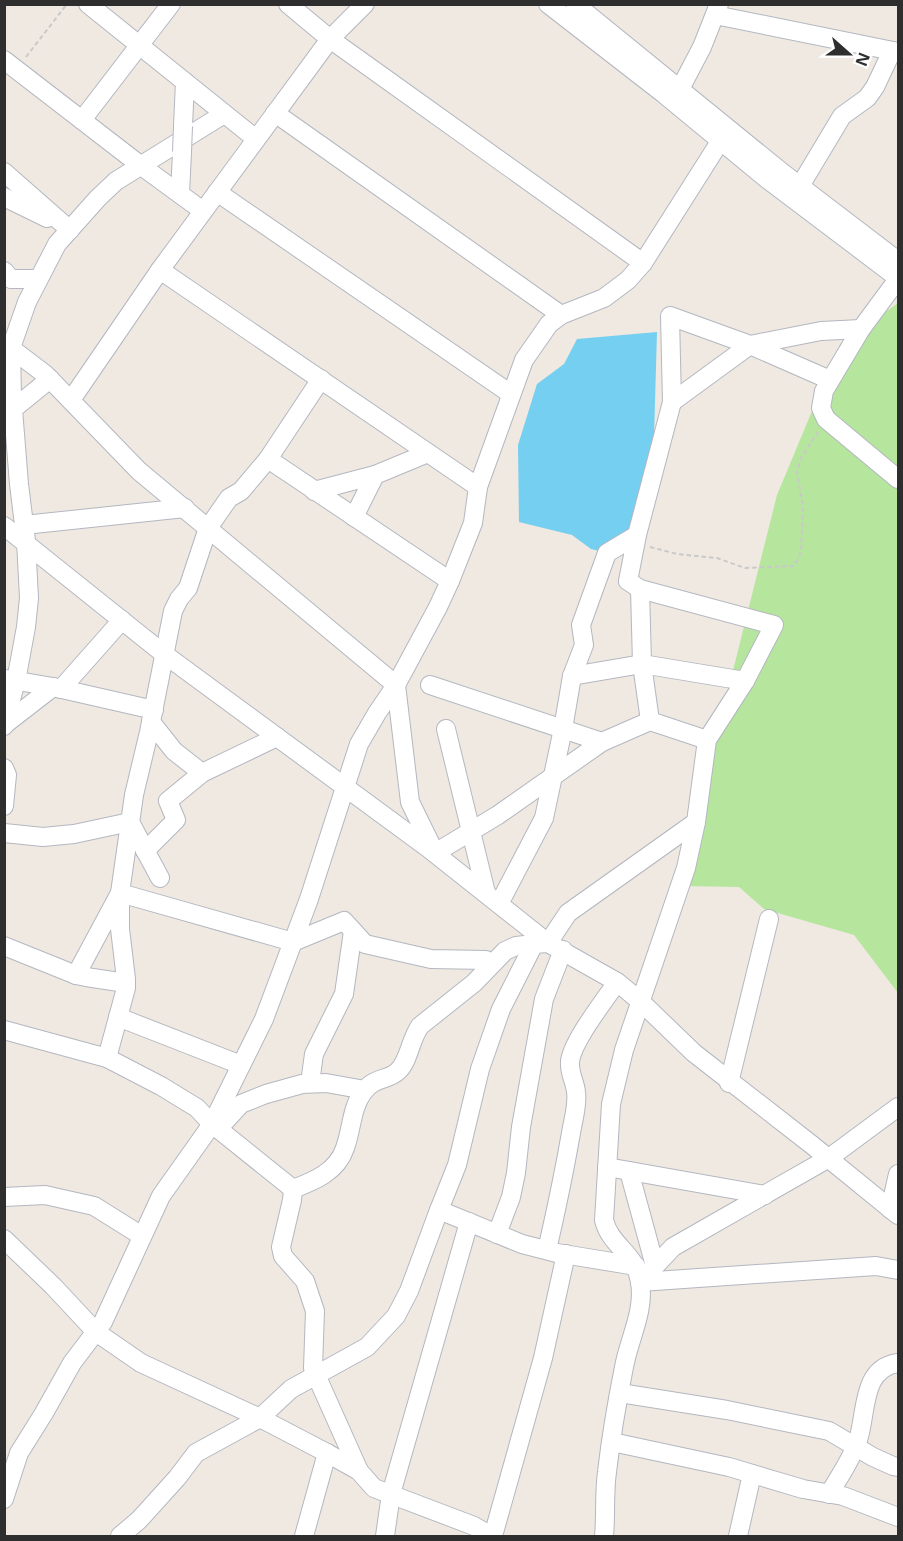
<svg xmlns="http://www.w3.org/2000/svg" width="903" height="1541" font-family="'Noto Sans',sans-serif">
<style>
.green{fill:#b6e59e}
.water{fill:#75cff0}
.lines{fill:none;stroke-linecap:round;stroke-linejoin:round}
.minor-casing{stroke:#b4b7c1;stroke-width:20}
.path{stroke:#c9c9c9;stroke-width:2;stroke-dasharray:4.5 3;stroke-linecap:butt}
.minor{stroke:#fff;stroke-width:18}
.minor-bridge-casing{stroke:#b4b7c1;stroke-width:20;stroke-linecap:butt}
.minor-bridge{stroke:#fff;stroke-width:18}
</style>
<rect width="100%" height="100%" fill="#efe9e1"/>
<path class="green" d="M898,303v690l-44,-58 -90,-26 -25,-22 -60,-1 98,-391 63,-151z"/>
<path class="water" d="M657,332l-4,140 -10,43 -36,38 -16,-4 -19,-14 -53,-13 -1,-77 19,-61 27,-20 13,-25z"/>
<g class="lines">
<defs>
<g id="minor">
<path d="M88,4l168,135"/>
<path d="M288,4l42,35 313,224"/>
<path d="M548,4l116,90 103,85 131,99"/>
<path d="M575,4l209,170 114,87"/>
<path d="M715,15l183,37"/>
<path d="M4,60l136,105 63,46"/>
<path d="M680,89l22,-42 17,-43"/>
<path d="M275,113l286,202"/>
<path d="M82,120l89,-116"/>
<path d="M183,126l2,-44"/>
<path d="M4,172l66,58"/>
<path d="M800,186l42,-70 25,-18 8,-11 17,-36"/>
<path d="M217,192l294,202"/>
<path d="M180,194l2,-42"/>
<path d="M4,197l43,21"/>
<path d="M160,270l318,217"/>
<path d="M4,271l7,8h27"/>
<path d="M898,279l-37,50 -37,62 -3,17 5,11 72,60"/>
<path d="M4,343l42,32 93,96 257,214 14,117 25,51 63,-38 104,-73 48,-21 57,19"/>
<path d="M71,400l89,-130 170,-231 35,-35"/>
<path d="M672,402l78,-57 80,35"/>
<path d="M7,414l43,-35"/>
<path d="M268,459l182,122"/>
<path d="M314,491l61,-16"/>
<path d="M354,517l21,-42 53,-22"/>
<path d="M24,525l161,-17"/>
<path d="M4,526l160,128 264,194 120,95 69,39 23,19 54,52 118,92 86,70"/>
<path d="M637,535l35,-133 -2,-86 80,29 71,-14 40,-2"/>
<path d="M640,589l2,75 8,57"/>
<path d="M572,676l12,-31 -3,-20 26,-72 30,-18 -9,46 12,8 134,36 -29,56 -38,59 -11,82"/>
<path d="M6,679l47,8 101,23"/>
<path d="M430,685l172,57"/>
<path d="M61,689l61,-69"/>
<path d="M151,722l23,29 28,22 75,-36"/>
<path d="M4,725l49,-38"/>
<path d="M4,726l12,-45 10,-54 3,-29 -3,-57 -7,-57 -7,-87 -1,-49 16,-46 30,-58 41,-46 18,-17 108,-67"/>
<path d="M446,729l40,164"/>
<path d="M4,768l3,7 -3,31"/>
<path d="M4,833l39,4 31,-3 56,-12 30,56"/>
<path d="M145,851l31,-31 -8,-19 34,-28"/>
<path d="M499,904l45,-86 19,-89 9,-53 70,-12 103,17"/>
<path d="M4,946l72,29 10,2 40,6"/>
<path d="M76,975l44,-82 173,49 51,-21 21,23 66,15 55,1"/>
<path d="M118,1017l123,48"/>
<path d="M4,1030l103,28 54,28 36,22 15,16 81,65 -1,11 -11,47 2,9 22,25 10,30 -2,57 46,103"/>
<path d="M107,1058l19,-70v-9l-6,-50v-36l14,-98 15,-63 24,-121 6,-12 9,-11 20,-60 21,-30 12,-7 27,-32 53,-80"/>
<path d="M310,1083l4,-29 30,-60 9,-63"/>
<path d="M729,1083l40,-164"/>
<path d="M218,1129l23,-25 25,-10 36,-10 24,-1 39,7"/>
<path d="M607,1167l158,28"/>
<path d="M629,1171l26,95"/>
<path d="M293,1189c21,-8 44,-17 52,-41 7,-19 6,-39 18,-56 12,-16 25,-11 35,-21 11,-10 12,-31 22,-45l54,-43 31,-32 11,-5 18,-2"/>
<path d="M4,1197l41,-2 49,11 48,30"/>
<path d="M890,1209l8,-35"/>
<path d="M439,1210l83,34 35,9 79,13"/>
<path d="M497,1234l14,-37 5,-24 5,-46 23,-128 19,-49"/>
<path d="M4,1239l49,47 43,46 45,31 119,55 67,35 32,18 15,17 100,38 17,10"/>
<path d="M547,1250c9,-39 17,-77 24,-117 2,-13 7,-28 5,-41 -1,-11 -7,-18 -6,-31 3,-21 35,-61 47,-79"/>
<path d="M640,1282l33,-35 156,-89 69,-51"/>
<path d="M640,1282l236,-16 22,4"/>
<path d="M620,1393l107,17 102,21 44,26 20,9 5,1"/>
<path d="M612,1442l117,25 74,22 40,7 55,21"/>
<path d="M829,1494c10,-17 23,-35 29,-54 9,-27 3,-72 40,-77"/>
<path d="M4,1499l15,-46 25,-40 28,-50 31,-41 58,-126 51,-72 52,-105 45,-120 50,-155 18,-31 19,-28 42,-78 12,-26 23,-58 5,-36 46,-127 25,-36 12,-9 43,-17 24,-18 15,-17 78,-123"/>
<path d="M120,1536l19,-16 38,-42 19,-25 64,-35 31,-29 76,-42 29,-31 13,-25 30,-81 18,-45 23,-96 21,-60 33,-65 14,-1 20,-30 128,-91 -10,46 -62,182 -13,54 -7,116c6,26 32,33 36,62 5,29 -11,57 -16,85 -7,35 -13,70 -17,105 -3,21 -1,43 -3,64"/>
<path d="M304,1536l23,-83"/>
<path d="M385,1536l6,-42 78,-272"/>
<path d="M493,1536l50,-178 23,-104"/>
<path d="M738,1536l14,-62"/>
</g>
</defs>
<use href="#minor" class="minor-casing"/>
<g class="path">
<path d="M26,57l41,-53"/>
<path d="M650,547l27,7 40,4 28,10 49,-2 5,-8 2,-9 1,-16 1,-26 -6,-35 4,-14 17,-26"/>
</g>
<use href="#minor" class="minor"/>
<defs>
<path id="minor-bridge" d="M182,152l1,-26"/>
</defs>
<use href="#minor-bridge" class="minor-bridge-casing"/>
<use href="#minor-bridge" class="minor-bridge"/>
</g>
<rect width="903" height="1541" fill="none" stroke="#2e2e2e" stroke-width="12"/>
<g transform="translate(849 54) rotate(111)" stroke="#ffffff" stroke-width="4.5" paint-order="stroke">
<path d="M0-4.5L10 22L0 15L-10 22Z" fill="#2e2e2e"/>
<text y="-9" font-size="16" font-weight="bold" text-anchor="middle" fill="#2e2e2e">N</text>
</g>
</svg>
